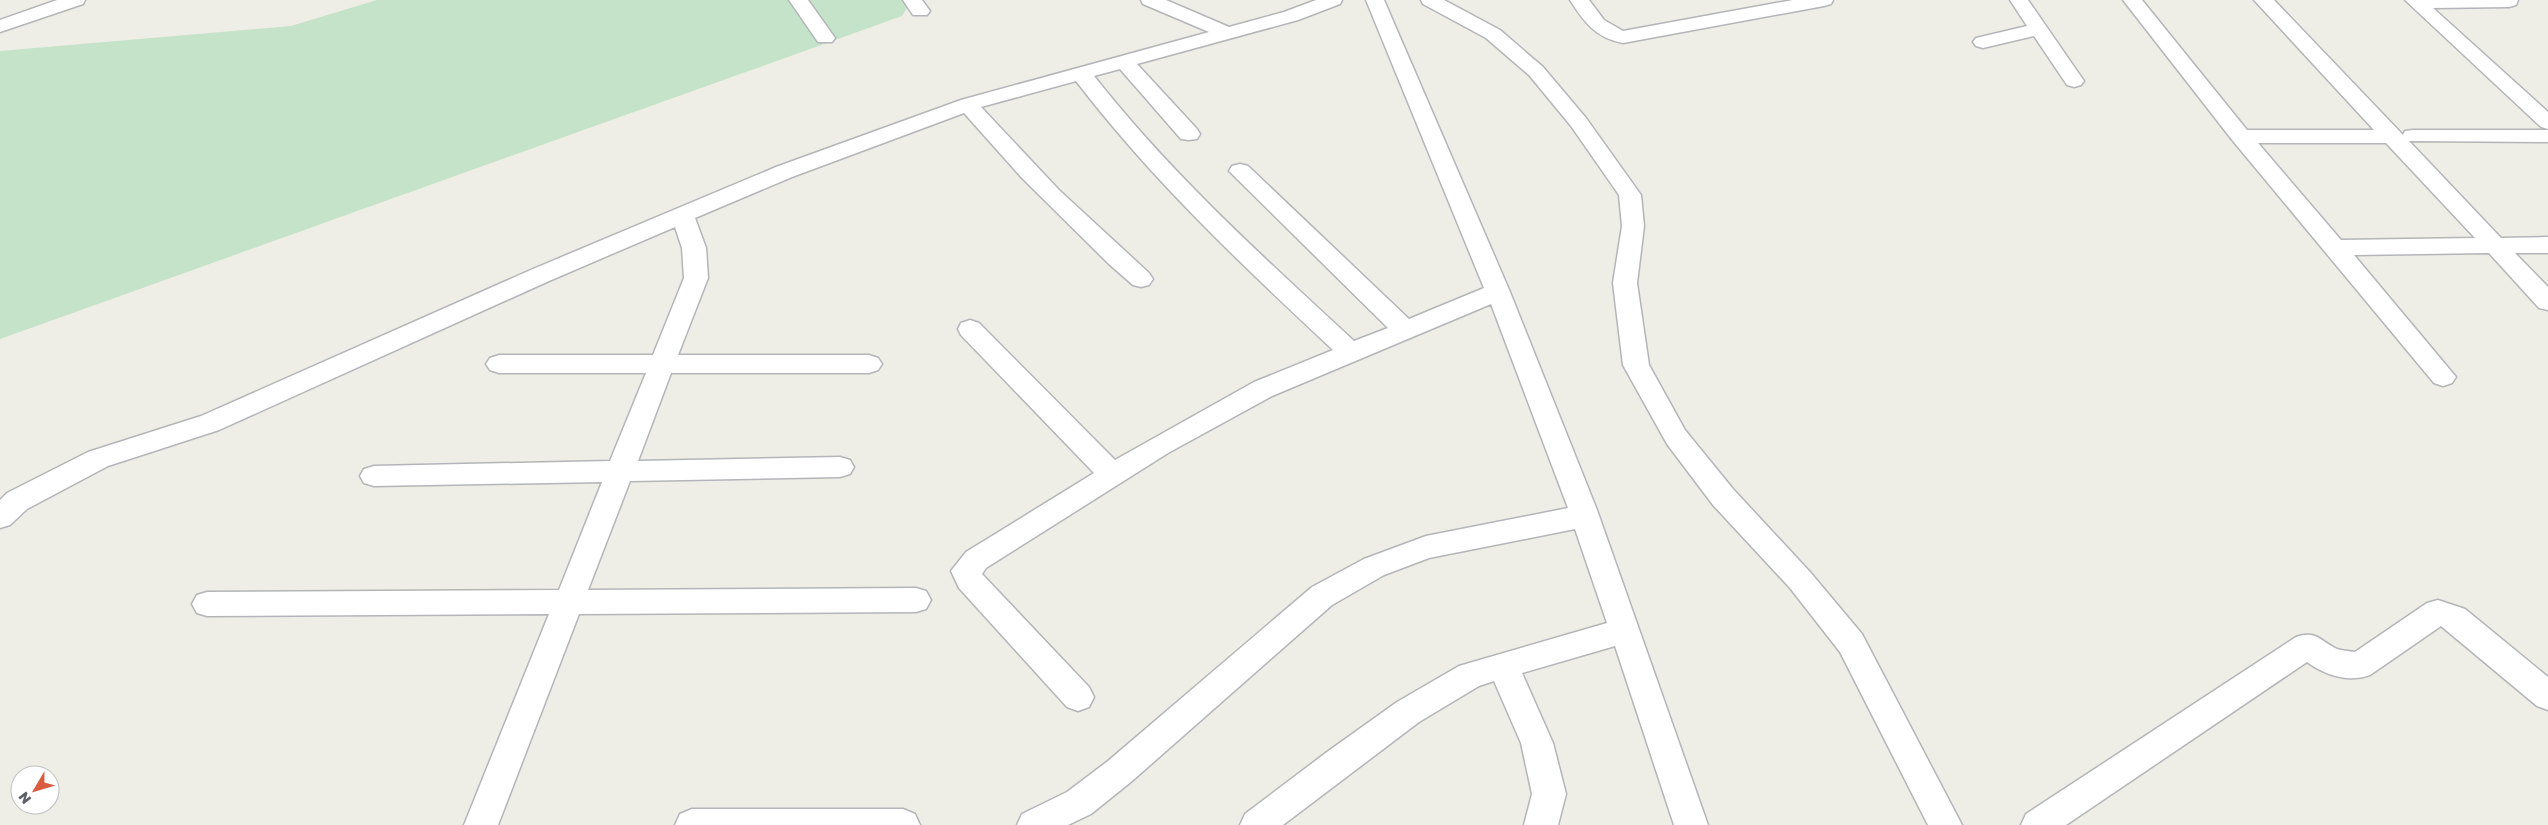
<svg xmlns="http://www.w3.org/2000/svg" width="2548" height="825" font-family="'Golos Text',sans-serif">
<style>
.green{fill:#c4e3c8}
.lines{fill:none;stroke-linecap:round;stroke-linejoin:round}
.minor-casing{stroke:#b3b5b9;stroke-width:3}
.minor{fill:#fff;fill-rule:evenodd}
</style>
<rect width="100%" height="100%" fill="#eeede6"/>
<path class="green" d="M377,0h535l-10,16 -902,323v-288l291,-25z"/>
<g class="lines">
<defs>
<g id="minor">
<path d="M57,0h28l-2,4 -83,28v-12z"/>
<path d="M789,0h19l27,38 -3,4h-14z"/>
<path d="M903,0h19l8,11 -3,4h-14z"/>
<path d="M1141,0h25l63,27 55,-15 32,-12h26l-2,4 -42,16 -161,44 60,65 3,5 -3,5 -8,1 -8,-1 -61,-70 -26,7c77,98 169,181 260,265l34,-13 -159,-157 3,-5 8,-2 8,2 161,153 75,-31 -118,-288h18l126,292 87,218 111,315h-34l-59,-179 -93,27 31,70 13,51 -8,31h-34l8,-31 -11,-51 -27,-62 -15,5 -60,36 -136,103h-43l5,-11 82,-62 70,-50 62,-36 148,-43 -32,-94 -146,29 -45,17 -52,30 -200,176 -41,33 -23,11h-51l5,-11 45,-22 41,-31 204,-174 52,-28 62,-23 142,-28 -77,-204 -219,92 -104,57 -182,115 -4,6 107,113 5,10 -5,10 -11,4 -11,-4 -108,-119 -8,-17 15,-19 128,-79 -133,-138 -3,-6 3,-6 9,-3 9,3 136,137 139,-78 79,-32c-91,-85 -181,-170 -257,-269l-95,26 78,83 90,83 4,6 -4,6 -8,2 -8,-2 -24,-21 -87,-86 -58,-65 -172,64 -97,41 11,30 2,30 -30,77h191l9,3 4,6 -4,6 -9,3h-198l-33,88 202,-4 10,3 4,7 -4,7 -10,3 -210,4 -42,109 328,-2 10,3 5,9 -5,9 -10,3 -337,2 -81,211h-34l85,-211 -342,2 -10,-3 -5,-9 5,-9 10,-3 352,-2 43,-108 -228,4 -10,-3 -4,-7 4,-7 10,-3 236,-5 36,-88h-147l-9,-3 -4,-6 4,-6 9,-3h154l31,-77 -2,-30 -7,-21 -126,54 -330,149 -111,36 -81,43 -17,16 -10,3v-28l7,-7 81,-41 113,-36 332,-147 243,-102 185,-67 248,-68 -66,-28z"/>
<path d="M1421,0h23l56,30 43,37 43,51 55,77 3,31 -7,57 12,82 36,65 48,59 77,83 52,62 100,191h-34l-88,-173 -50,-64 -77,-83 -46,-61 -44,-79 -10,-82 9,-57 -3,-31 -48,-69 -42,-51 -43,-37 -63,-34z"/>
<path d="M1570,0h19l15,20 19,11 170,-31h40l-2,4 -7,2 -201,37c-27,-5 -39,-21 -53,-43z"/>
<path d="M2010,0h18l56,81 -3,4 -7,2 -7,-2 -33,-49 -51,12 -7,-2 -3,-4 3,-4 51,-12z"/>
<path d="M2123,0h19l105,130h127l-120,-130h20l129,135 2,-4 8,-1h135v12l-139,-1 92,97 47,-1v16h-33l33,34v23l-9,-2 -50,-55 -135,2 102,122 -4,6 -9,3 -9,-3 -201,-242zM2258,143h128l89,95 -134,2z"/>
<path d="M2405,0h113l-2,5 -7,2 -76,1 115,104v17l-7,-2z"/>
<path d="M2438,600l27,9 83,68v33l-11,-4 -96,-80 -71,49c-22,8 -45,0 -63,-13l-241,163h-45l5,-11 270,-177c19,-7 24,3 39,11 6,3 14,3 20,4l72,-49z"/>
<path d="M692,809h211l12,5 5,11h-245l5,-11z"/>
</g>
</defs>
<use href="#minor" class="minor-casing"/>
<use href="#minor" class="minor"/>
</g>
<g transform="translate(35 790) rotate(232)"><circle r="24" fill="#ffffff" stroke="#bebfc1"/>
<path d="M0-4L9 19L0 12L-9 19Z" fill="#da5c40"/>
<text y="-8" font-size="14" font-weight="bold" text-anchor="middle" fill="#5d6065">N</text>
</g>
</svg>
